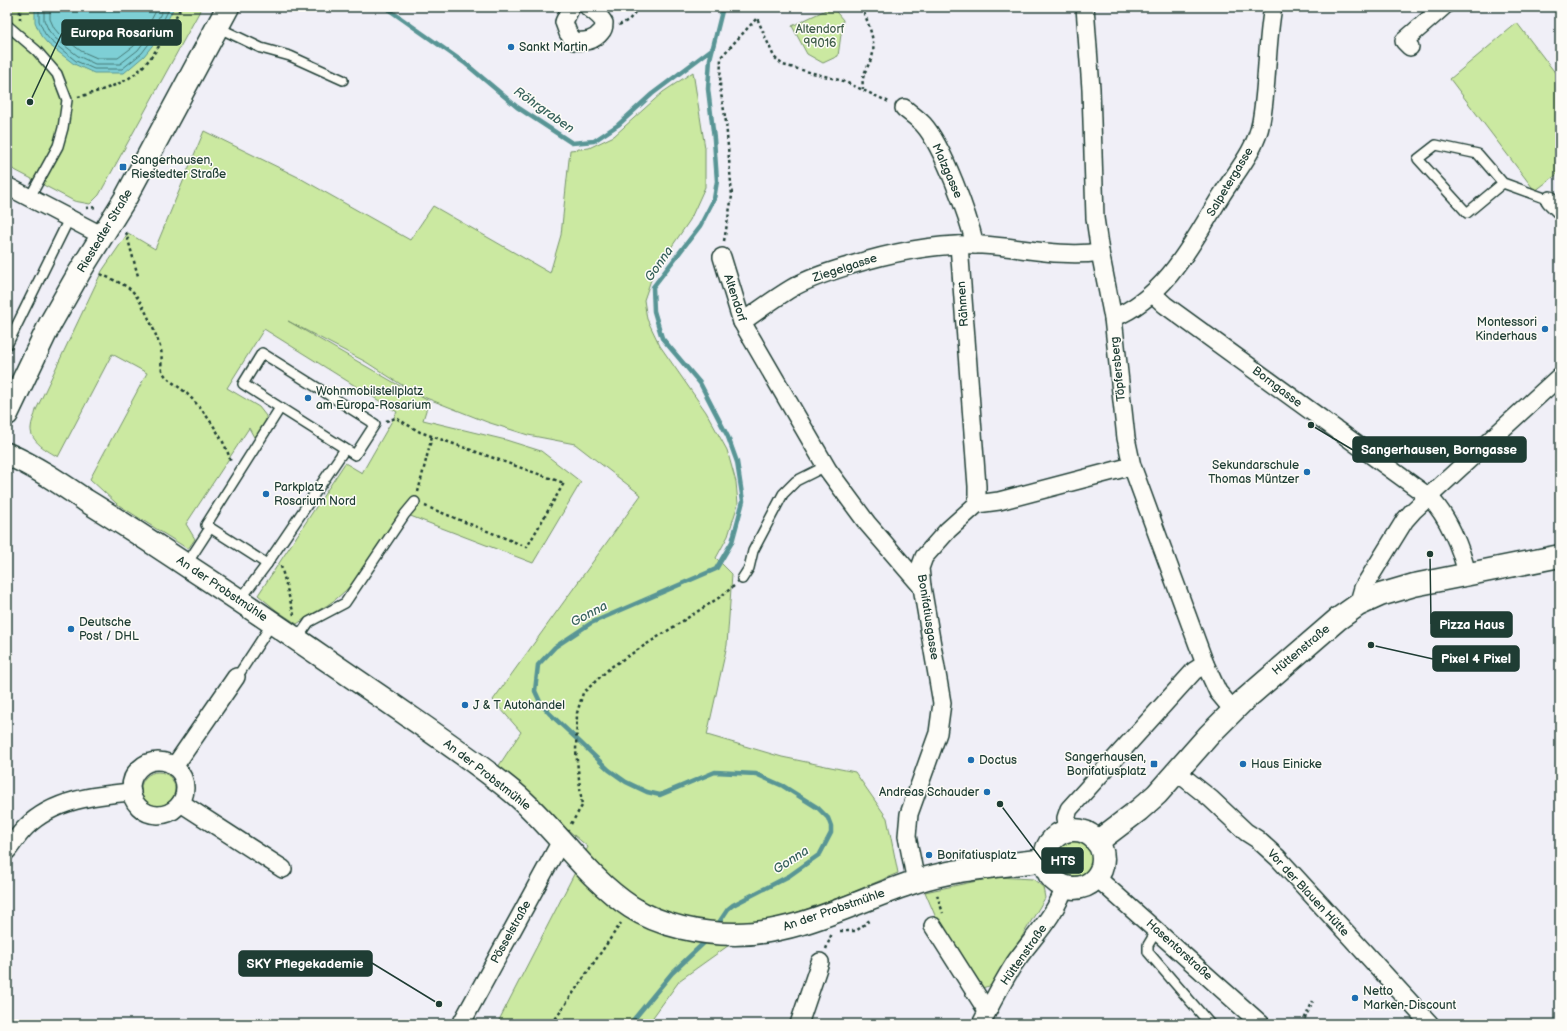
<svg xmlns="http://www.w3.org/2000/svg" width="1567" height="1031" font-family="'Balsamiq Sans',sans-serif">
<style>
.green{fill:#cbe9a1;stroke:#75936a}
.water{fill:#7ecfd5;stroke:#589595}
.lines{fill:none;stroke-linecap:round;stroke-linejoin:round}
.shore{stroke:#457774;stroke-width:1}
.stream{stroke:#589595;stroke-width:4.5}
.service-casing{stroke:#1f3d34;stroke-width:12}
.minor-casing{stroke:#1f3d34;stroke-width:20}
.tertiary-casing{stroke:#1f3d34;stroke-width:25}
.secondary-casing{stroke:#1f3d34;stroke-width:25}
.path{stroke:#1f3d34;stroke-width:2.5;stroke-dasharray:3 3;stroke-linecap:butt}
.service{stroke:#fdfcf7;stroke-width:9}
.minor{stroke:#fdfcf7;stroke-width:17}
.tertiary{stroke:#fdfcf7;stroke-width:22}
.secondary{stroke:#fdfcf7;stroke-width:22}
.poi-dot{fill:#1f6fb2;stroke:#fdfcf7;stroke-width:1.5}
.labels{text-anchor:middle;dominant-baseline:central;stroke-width:3;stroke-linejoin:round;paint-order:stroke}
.park-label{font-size:12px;fill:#415f4a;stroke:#fdfcf7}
.poi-label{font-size:12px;fill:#1f3d34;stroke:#fdfcf7;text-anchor:start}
.street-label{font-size:12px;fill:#1f3d34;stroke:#fdfcf7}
.water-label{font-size:13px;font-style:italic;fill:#37625c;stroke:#fdfcf7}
.leader{fill:none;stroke:#1f3d34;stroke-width:1.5}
.callout-dot{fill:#1f3d34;stroke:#fdfcf7;stroke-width:1.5}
.callout{fill:#1f3d34;stroke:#1f3d34;stroke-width:1.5}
.callout-label{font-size:13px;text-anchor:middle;font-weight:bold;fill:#fff}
</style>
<rect width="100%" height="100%" fill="#f0eff7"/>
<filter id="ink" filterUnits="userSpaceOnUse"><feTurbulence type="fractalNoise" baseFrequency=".025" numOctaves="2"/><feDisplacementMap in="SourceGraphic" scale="8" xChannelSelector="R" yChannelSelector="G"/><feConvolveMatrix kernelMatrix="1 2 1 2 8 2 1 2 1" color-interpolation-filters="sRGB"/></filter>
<g filter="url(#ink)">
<g class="green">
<path d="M7,7h195l-103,188 -9,9 -16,-3 -67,-35z"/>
<path d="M832,7l11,13 -5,36 -15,7 -16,-9 -15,-28z"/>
<path d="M1517,23l43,56v93l-25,19 -85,-112z"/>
<path d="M693,72l12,76v39l-15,33 -37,54 -9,26 3,19 13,27 46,66 21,38 9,32 2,22 -10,32 -12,22 16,16 -5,71 -20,90 75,22 73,15 32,46 11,55 -52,22 -93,33 -73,52 -32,44h-151l91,-177 -76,-65 -14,-15 23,-35 -28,-32 148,-205 -66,-51 -47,-9 -41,-13 -71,-28 -50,-32 -78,-41 112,65 29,15 -6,19 83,20 35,11 40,31 -48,81 -133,-51c-16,29 -38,66 -64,87 -12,10 -27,15 -39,25l-21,-14 -18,-15 87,-132 17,10 35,-61 -133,-83 -37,59 32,19 7,9v7l-11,16 -6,-11 -63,96 9,15 -7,10 -71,-45 -27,-25 57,-106 -35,-19 -54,103c-10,-6 -28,-15 -27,-29 0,-6 4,-12 5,-18l66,-139 26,-38 27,16 49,-118 94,46 112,63 23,-34 117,67 11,-38 9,-85 19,-2 25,-12 49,-44z"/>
<circle cx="158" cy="789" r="17"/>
<circle cx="1074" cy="858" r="18"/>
<path d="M996,877l37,2 10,8 2,11 -52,87 -15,4 -41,-69 -12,-28z"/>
</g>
<path class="water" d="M35,7h139l-14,29 -16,20 -20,17h-30l-20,-9 -26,-20 -7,-8 -6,-14z"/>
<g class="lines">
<g class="shore">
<path d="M39,7v14l6,13 6,7 25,20 18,8h28l20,-16 15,-20 13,-26"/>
<path d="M44,7v13l5,11 6,7 23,18 17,8h25l18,-14 14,-19 12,-24"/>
<path d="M50,7v12l4,9 5,6 22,17 16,7h21l16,-12 13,-18 11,-21"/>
</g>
<g class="stream">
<path d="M385,7l81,57 51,43 55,36 22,-2 24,-16 34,-31 60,-45"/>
<path d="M716,927l12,-18 5,-4 56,-29 31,-22 11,-21v-7l-3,-8 -10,-10 -35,-22 -27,-12 -41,-2 -55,23 -13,-3 -21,-10 -17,-12 -28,-27 -32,-30 -8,-9 -6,-13 3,-26 17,-18 36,-24 125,-54 16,-27 11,-41 -6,-39 -9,-25 -28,-54 -38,-45 -8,-27 -1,-24 47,-61 14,-27 3,-18 -3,-42 -6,-50 2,-30 13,-52"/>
<path d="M630,1024l42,-51 35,-33"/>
</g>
<defs>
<g id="service">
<path d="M7,25l30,26 20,23 10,26 -4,28 -5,18 -28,51"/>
<path d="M217,27l44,21 29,8 53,24"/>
<path d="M1503,183l-36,30 -49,-54 18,-14 42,9 25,29 47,17"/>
<path d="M7,345l62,-126"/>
<path d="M262,353l113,71 -20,31 -112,-71z"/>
<path d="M267,564l-61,-39 74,-117"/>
<path d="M186,565l24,-37"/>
<path d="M742,579l7,-11 4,-17 30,-57 13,-13 30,-15"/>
<path d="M240,600l27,-36 78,-115"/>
<path d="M302,632l7,-10 36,-19 60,-89 10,-12"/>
<path d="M236,677l3,-3 34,-52"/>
<path d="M1157,930l-9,15v7l62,72"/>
</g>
<g id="minor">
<path d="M571,7l-7,15 4,11 6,8c11,1 20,0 27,-9 2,-2 3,-5 3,-9 -2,-6 -11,-12 -16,-16"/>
<path d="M1085,7l6,82 4,129 5,34 13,66 13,120 6,28 14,38 59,160 13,28 15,18"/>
<path d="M1410,47l-6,-6 39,-34"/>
<path d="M904,108c6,5 13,10 19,16 20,22 45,91 52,121"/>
<path d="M7,186l96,50"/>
<path d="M1550,200l10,10"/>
<path d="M959,245l18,241v18"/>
<path d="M722,257l20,65 86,148 39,53 55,64"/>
<path d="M1153,294l12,11 264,192c19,19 32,51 38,77"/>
<path d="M1113,318c54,-22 79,-75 108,-122 15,-24 35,-46 40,-74 7,-38 5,-77 12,-115"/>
<path d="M742,322c16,-11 33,-24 50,-34 17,-10 37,-16 56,-22 44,-14 88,-23 134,-21 39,2 79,13 118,7"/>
<path d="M1358,605l5,-17 42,-68 8,-9 147,-135"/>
<circle cx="158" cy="788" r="27"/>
<path d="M174,767l62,-90"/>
<path d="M1177,772l34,27 35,33 11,7 21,19 152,166"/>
<path d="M181,803l102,66"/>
<path d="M1068,831l-2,-13 3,-9 125,-138 11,-7"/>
<path d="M7,851c6,-8 12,-17 19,-24 27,-27 69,-32 106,-35"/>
<path d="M1096,877l165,147"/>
<path d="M916,882l-9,-46 2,-22 29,-81 4,-30 -20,-116 -2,-19 4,-11 24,-27 29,-26 22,-3 133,-35"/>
<path d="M933,926l54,85"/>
<path d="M461,1024l100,-183"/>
<path d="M799,1024l21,-62"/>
<path d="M981,1024c10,-20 21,-41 33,-60 18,-26 41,-47 51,-78"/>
</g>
<g id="tertiary">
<path d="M7,454c28,12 53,29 78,46 36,22 71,45 107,69 66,43 130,88 195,132 43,30 87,59 127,92 42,35 71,84 117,114 29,19 70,27 104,27 63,0 121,-33 179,-52 43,-14 87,-16 131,-22"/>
<circle cx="1074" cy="859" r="29"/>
<path d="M1097,842l42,-32 18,-16 52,-59 33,-33 96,-83 20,-14 22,-10 34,-10 146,-29"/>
</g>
<path id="secondary" d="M7,414l43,-90 29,-51 46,-74 103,-192"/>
</defs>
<use href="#service" class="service-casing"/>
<use href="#minor" class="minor-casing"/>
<use href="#tertiary" class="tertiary-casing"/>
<use href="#secondary" class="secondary-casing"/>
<g class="path">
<path d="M862,7c5,14 15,35 10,50 -5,13 -11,17 -9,32"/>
<path d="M20,20v-13"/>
<path d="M619,25l10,-5 10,-13"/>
<path d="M78,97c15,-4 32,-9 46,-16 26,-13 44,-49 57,-74"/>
<path d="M86,208l11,-1"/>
<path d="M126,232l12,44"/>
<path d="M724,241l8,-45 -6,-74 -6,-34 1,-31 36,-39 17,39 9,8 60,16 46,21"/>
<path d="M101,274c9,5 24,10 30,16 11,9 26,46 30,60 2,8 -2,18 3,24 5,7 14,12 21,18 17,15 41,48 46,71"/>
<path d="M386,421l10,-3 24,14 144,51 -37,64 -102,-41"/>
<path d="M418,492l14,-56"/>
<path d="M281,566l13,49"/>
<path d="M571,824l11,-18 -6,-55 1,-38 6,-20 28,-26 109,-70 14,-11"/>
<path d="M937,895l6,18"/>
<path d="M840,931h16l14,-11"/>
<path d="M826,949l6,-16"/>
<path d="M552,1024l69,-101"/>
<path d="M1302,1024l11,-23"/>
</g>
<use href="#service" class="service"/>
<use href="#minor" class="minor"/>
<use href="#tertiary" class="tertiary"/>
<use href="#secondary" class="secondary"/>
</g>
</g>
<g class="poi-dot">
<circle cx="511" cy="47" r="4"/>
<rect x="119" y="163" width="8" height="8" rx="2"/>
<circle cx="1545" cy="329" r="4"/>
<circle cx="308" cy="398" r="4"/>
<circle cx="1307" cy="472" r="4"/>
<circle cx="266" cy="494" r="4"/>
<circle cx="71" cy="629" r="4"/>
<circle cx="465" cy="705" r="4"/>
<circle cx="971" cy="760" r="4"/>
<rect x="1150" y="760" width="8" height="8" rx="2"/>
<circle cx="1243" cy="764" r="4"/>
<circle cx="987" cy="792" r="4"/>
<circle cx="929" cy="855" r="4"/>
<circle cx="1355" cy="998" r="4"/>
</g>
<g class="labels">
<g class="park-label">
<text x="820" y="29">Altendorf<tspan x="820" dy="14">99016</tspan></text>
</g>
<g class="poi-label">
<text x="519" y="47">Sankt Martin</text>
<text x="131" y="160">Sangerhausen,<tspan x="131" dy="14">Riestedter Straße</tspan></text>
<text x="1537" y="322" text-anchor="end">Montessori<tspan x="1537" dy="14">Kinderhaus</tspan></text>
<text x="316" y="391">Wohnmobilstellplatz<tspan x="316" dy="14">am Europa-Rosarium</tspan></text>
<text x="1299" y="465" text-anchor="end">Sekundarschule<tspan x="1299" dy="14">Thomas Müntzer</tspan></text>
<text x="274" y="487">Parkplatz<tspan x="274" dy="14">Rosarium Nord</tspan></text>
<text x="79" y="622">Deutsche<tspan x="79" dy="14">Post / DHL</tspan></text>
<text x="473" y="705">J &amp; T Autohandel</text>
<text x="1146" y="757" text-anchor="end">Sangerhausen,<tspan x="1146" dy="14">Bonifatiusplatz</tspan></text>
<text x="979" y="760">Doctus</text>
<text x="1251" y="764">Haus Einicke</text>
<text x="979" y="792" text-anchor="end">Andreas Schauder</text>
<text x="937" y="855">Bonifatiusplatz</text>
<text x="1363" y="991">Netto<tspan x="1363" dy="14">Marken-Discount</tspan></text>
</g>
<g class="street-label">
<text transform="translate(947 171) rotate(66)">Malzgasse</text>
<text transform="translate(1230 182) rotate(-59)">Salpetergasse</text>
<text transform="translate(105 231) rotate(-59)">Riestedter Straße</text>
<text transform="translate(845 268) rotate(-18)">Ziegelgasse</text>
<text transform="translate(735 298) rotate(72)">Altendorf</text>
<text transform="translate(963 304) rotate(-94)">Rähmen</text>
<text transform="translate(1118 369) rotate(-96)">Töpfersberg</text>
<text transform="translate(1277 387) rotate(37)">Borngasse</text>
<text transform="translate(222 589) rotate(34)">An der Probstmühle</text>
<text transform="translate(928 617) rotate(81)">Bonifatiusgasse</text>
<text transform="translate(1301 650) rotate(-40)">Hüttenstraße</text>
<text transform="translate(487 775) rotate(38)">An der Probstmühle</text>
<text transform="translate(1308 893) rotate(47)">Vor der Blauen Hütte</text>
<text transform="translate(834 910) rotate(-19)">An der Probstmühle</text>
<text transform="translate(511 932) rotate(-61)">Pösselstraße</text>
<text transform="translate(1179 950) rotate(42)">Hasentorstraße</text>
<text transform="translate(1024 955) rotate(-55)">Hüttenstraße</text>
</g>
<g class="water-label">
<text transform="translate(544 110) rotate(35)">Röhrgraben</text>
<text transform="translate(659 264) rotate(-55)">Gonna</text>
<text transform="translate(589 614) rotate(-28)">Gonna</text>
<text transform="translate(791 860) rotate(-33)">Gonna</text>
</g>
</g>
<path class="leader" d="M30 102L62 33M1311 425L1353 450M1430 554L1431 624M1371 645L1433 659M1000 804L1042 860M439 1004L372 963"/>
<g class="callout-dot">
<circle cx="30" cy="102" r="4"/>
<circle cx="1311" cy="425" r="4"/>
<circle cx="1430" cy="554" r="4"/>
<circle cx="1371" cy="645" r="4"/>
<circle cx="1000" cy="804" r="4"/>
<circle cx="439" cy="1004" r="4"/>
</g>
<g class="callout">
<rect x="62" y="20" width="119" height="25" rx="4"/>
<rect x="1353" y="437" width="173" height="25" rx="4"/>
<rect x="1431" y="612" width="81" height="25" rx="4"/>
<rect x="1433" y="646" width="86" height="25" rx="4"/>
<rect x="1042" y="848" width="41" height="25" rx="4"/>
<rect x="239" y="951" width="133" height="25" rx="4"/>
</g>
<g class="callout-label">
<text x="122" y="37">Europa Rosarium</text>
<text x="1439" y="454">Sangerhausen, Borngasse</text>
<text x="1472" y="629">Pizza Haus</text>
<text x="1476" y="663">Pixel 4 Pixel</text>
<text x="1063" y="865">HTS</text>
<text x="305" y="968">SKY Pflegekademie</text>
</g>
<rect width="1567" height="1031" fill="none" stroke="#fdfcf7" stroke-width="24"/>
<rect x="12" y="12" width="1543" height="1007" fill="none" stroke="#1f3d34" stroke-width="1.5" filter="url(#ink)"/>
</svg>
